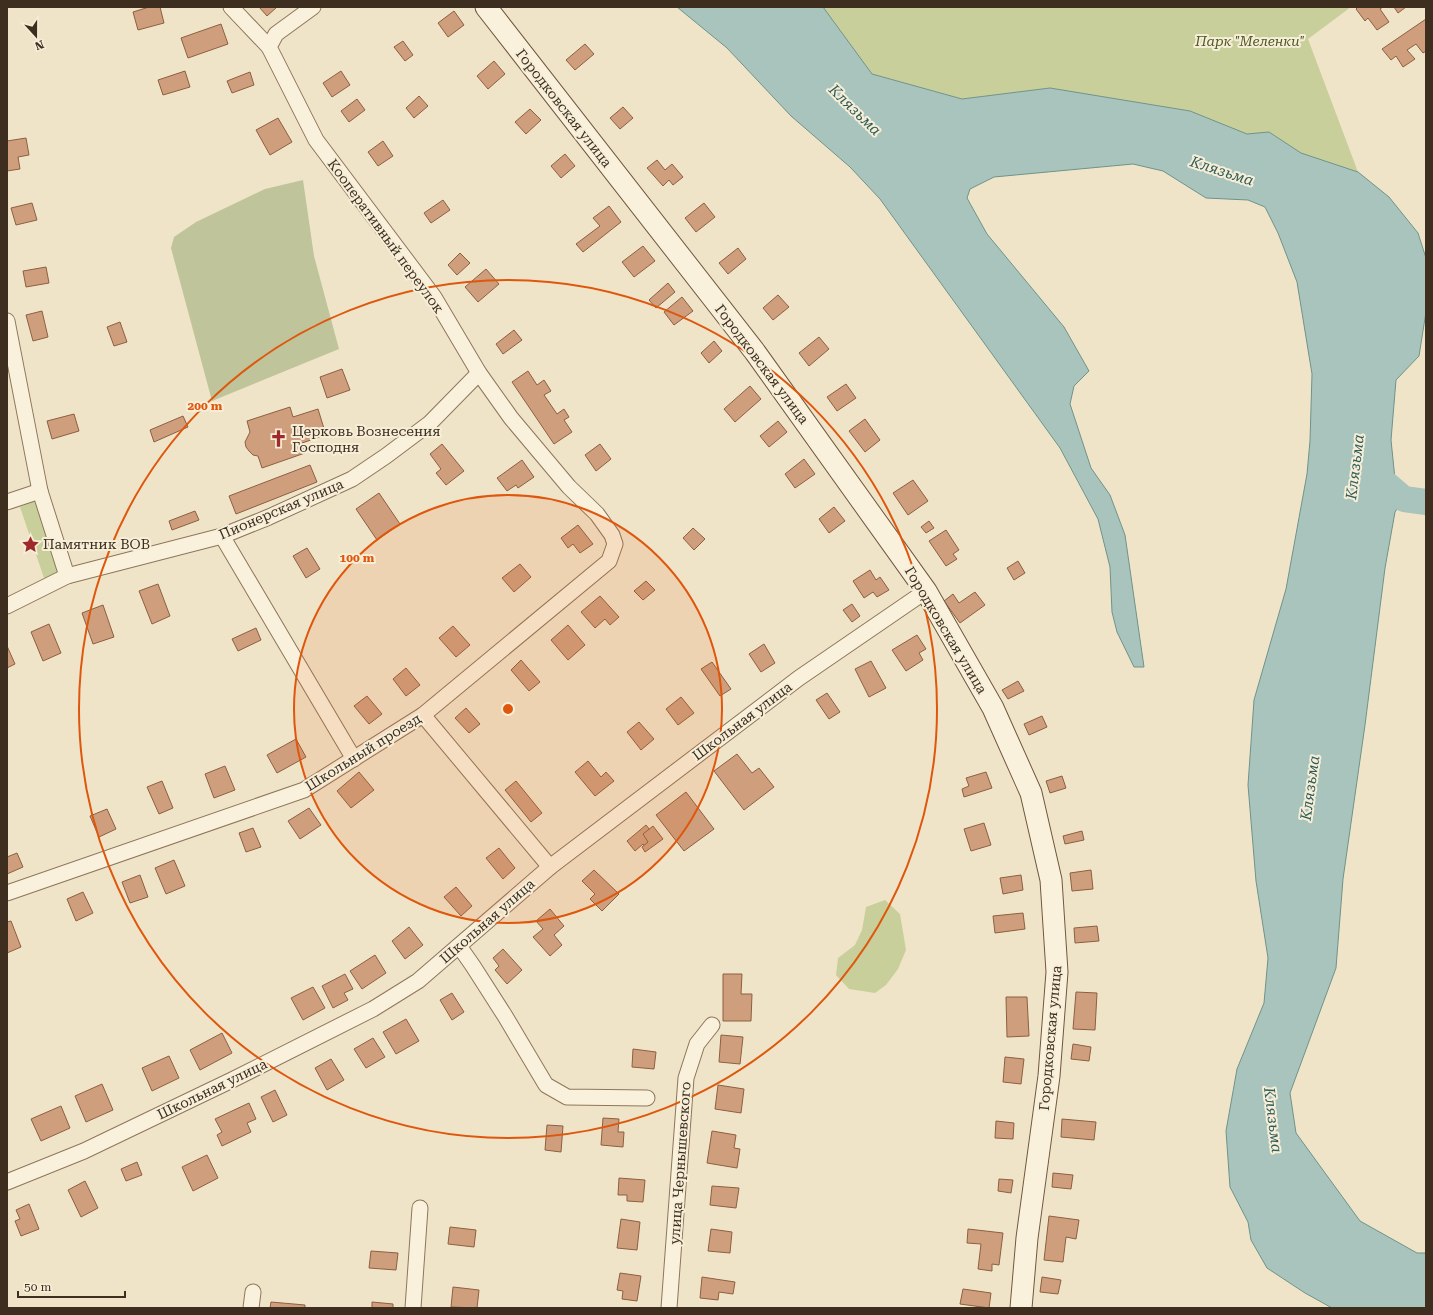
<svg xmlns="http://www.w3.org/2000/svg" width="1433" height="1315" font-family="'Roboto Serif',serif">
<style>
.green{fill:#c9cf9b}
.cemetery{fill:#bfc49a}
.water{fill:#a9c4bc;stroke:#6f938a}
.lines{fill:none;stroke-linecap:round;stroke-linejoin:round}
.river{stroke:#a9c4bc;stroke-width:26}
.building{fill:#cf9f7d;stroke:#8d5f41}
.street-casing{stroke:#8d765c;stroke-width:17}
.secondary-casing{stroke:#6f573f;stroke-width:23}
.street{stroke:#faf1dc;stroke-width:15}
.secondary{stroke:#faf1dc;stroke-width:21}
.ring{fill:none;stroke:#df570d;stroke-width:2}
.labels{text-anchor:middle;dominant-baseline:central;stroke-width:4;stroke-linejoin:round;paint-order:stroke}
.park-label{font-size:14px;font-style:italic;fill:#4d5a26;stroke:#f7eed8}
.street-label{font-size:14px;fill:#3d2e20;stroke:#f7eed8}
.poi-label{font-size:14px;fill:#3d2e20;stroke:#f7eed8;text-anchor:start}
.water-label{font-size:15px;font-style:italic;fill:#2f5d5a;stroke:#f7eed8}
.centre{fill:#df570d;stroke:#f7eed8;stroke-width:2}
.ring-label{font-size:12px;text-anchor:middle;font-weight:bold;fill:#df570d;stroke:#f7eed8;stroke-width:4;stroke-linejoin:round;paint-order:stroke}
</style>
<rect width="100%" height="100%" fill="#f0e4c8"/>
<g class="green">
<path d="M823,7h528l-43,32 50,133 -57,-19 -32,-21 -22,2 -57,-23 -140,-23 -88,11 -90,-25z"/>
<path d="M35,501l23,72 -14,5 -24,-71z"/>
<path d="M885,900l15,14 6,36 -8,19 -12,16 -11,8 -26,-4 -13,-14 2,-17 17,-13 7,-15 4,-23z"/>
</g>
<path class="cemetery" d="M303,180l11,76 25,93 -127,52 -41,-153 3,-11 22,-15 69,-33z"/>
<path class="water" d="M677,7h146l49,67 90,25 88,-11 140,23 57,23 22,-2 32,21 57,19 31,25 29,36 8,25v54l-7,44 -23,24 -5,60 4,39 9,20 -9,13 -10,56 -20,157 -22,154 -7,89 -46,125 6,40 64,88 57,32h9v55h-94l-27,-15 -38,-25 -16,-28 -3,-18 -18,-35 -4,-56 11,-62 27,-66 4,-45 -12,-77 -8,-96 6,-85 32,-111 21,-115 3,-33 2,-67 -15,-92 -19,-49 -13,-26 -17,-7 -42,-2 -43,-27 -30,-7 -139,13 -24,12 -3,9 20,36 77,93 25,44 -15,15 -4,18 21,64 19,27 15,40 19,132h-10l-17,-35 -5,-20 -2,-45 -12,-48 -38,-71 -180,-249 -30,-32 -59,-51 -64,-68z"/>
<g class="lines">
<path class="river" d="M1376,475l28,24 22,3"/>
</g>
<g class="building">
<path d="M149,7h11l4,16 -26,7 -5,-18z"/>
<path d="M259,7h18l-10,9z"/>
<path d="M1358,7h25l-3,2 9,13 -12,8 -9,-12 -3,3 -9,-12z"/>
<path d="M1394,7h12l-8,6z"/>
<path d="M454,11l10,14 -16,12 -10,-14z"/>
<path d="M1426,19v32l-3,2 -7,-9 -9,6 8,9 -12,8 -7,-11 -5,4 -9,-11z"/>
<path d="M221,24l7,20 -40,14 -7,-20z"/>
<path d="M403,41l10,14 -8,6 -11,-14z"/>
<path d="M585,44l9,10 -19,16 -9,-10z"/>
<path d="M494,61l11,13 -17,15 -11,-13z"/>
<path d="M185,71l5,16 -27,8 -5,-15z"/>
<path d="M341,71l9,14 -18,12 -9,-14z"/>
<path d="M250,72l4,13 -22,8 -5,-12z"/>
<path d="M419,96l9,10 -14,12 -8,-10z"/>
<path d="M357,99l8,11 -16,12 -8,-11z"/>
<path d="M623,107l10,11 -13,11 -10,-11z"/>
<path d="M530,109l11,11 -15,14 -11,-12z"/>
<path d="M278,118l14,24 -22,13 -14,-25z"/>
<path d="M26,138l3,17 -11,2 2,12 -13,2v-30z"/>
<path d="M383,141l10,15 -15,10 -10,-14z"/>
<path d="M565,154l10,12 -14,12 -10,-12z"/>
<path d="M657,160l8,10 7,-6 11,13 -10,8 -4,-5 -6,6 -16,-18z"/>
<path d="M443,200l7,10 -19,13 -7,-10z"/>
<path d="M32,203l5,17 -21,5 -5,-17z"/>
<path d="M704,203l11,14 -19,15 -11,-14z"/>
<path d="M609,206l12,16 -38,30 -7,-8 24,-18 -7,-8z"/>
<path d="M643,246l12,15 -21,16 -12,-15z"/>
<path d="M738,248l8,11 -18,15 -9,-11z"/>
<path d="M460,253l10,10 -13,12 -9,-10z"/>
<path d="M46,267l3,16 -23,4 -3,-16z"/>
<path d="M486,269l13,15 -21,18 -13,-15z"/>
<path d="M668,283l7,9 -19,16 -7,-8z"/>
<path d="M778,295l11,12 -16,13 -10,-12z"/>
<path d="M682,297l11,14 -19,14 -10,-13z"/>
<path d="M42,311l6,26 -15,4 -7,-26z"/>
<path d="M120,322l7,20 -13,4 -7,-19z"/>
<path d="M514,330l8,10 -19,14 -7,-10z"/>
<path d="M819,337l10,12 -20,17 -10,-13z"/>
<path d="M714,341l8,10 -13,12 -8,-10z"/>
<path d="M342,369l8,21 -23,8 -7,-21z"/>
<path d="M528,371l9,14 7,-5 7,11 -7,4 13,19 7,-5 5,8 -5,3 8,12 -18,12 -42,-62z"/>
<path d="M846,384l10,14 -19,13 -10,-14z"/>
<path d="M750,386l11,13 -26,23 -11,-13z"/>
<path d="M290,407l3,10 25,-8 8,26 -24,8 3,10 -43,15 -4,-12 -5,-1 -4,-4 -3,-4 -1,-5 5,-10 -3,-11z"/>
<path d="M74,414l5,17 -27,8 -5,-18z"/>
<path d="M183,416l5,11 -34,15 -4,-12z"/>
<path d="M865,419l15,21 -15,12 -16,-21z"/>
<path d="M778,421l9,11 -18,15 -9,-11z"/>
<path d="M442,444l22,27 -18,14 -10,-12 5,-4 -11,-15z"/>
<path d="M600,444l11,15 -15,12 -11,-16z"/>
<path d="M804,459l11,15 -20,14 -10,-14z"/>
<path d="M522,460l12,17 -16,11 -2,-3 -9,6 -10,-13z"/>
<path d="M310,465l7,17 -81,32 -7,-18z"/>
<path d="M913,480l15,21 -20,14 -15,-22z"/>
<path d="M379,493l21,31 -23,16 -21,-31z"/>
<path d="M834,507l11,14 -16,12 -10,-14z"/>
<path d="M195,511l4,9 -27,10 -3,-9z"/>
<path d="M929,521l5,7 -8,5 -5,-6z"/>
<path d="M578,525l15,19 -13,9 -7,-9 -5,4 -7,-10z"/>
<path d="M693,528l12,11 -11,11 -11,-12z"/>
<path d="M946,530l13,20 -6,4 4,5 -11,7 -17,-25z"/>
<path d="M307,548l13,21 -14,9 -13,-22z"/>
<path d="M1018,561l7,12 -11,7 -7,-12z"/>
<path d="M520,564l11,13 -17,15 -12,-14z"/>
<path d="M870,570l6,10 4,-3 9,13 -12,7 -4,-5 -9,6 -11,-17z"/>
<path d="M646,581l9,9 -12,10 -9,-9z"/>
<path d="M158,584l12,32 -18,8 -13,-33z"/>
<path d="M975,592l10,13 -25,18 -16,-22 9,-7 6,9z"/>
<path d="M600,596l19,21 -9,8 -5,-6 -10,9 -14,-16z"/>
<path d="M852,604l8,12 -8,6 -9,-12z"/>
<path d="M103,605l11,32 -21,7 -11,-31z"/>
<path d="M49,624l12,29 -18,8 -12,-29z"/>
<path d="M568,625l17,20 -17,15 -17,-20z"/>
<path d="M453,626l17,19 -14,12 -17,-19z"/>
<path d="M256,628l5,12 -23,11 -6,-12z"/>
<path d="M917,635l9,14 -7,4 4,7 -17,11 -14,-21z"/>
<path d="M764,644l11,19 -14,9 -12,-18z"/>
<path d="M7,646l8,18 -8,4z"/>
<path d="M521,660l19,22 -11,9 -18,-21z"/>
<path d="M871,661l15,27 -17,9 -14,-28z"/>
<path d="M712,662l19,27 -11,7 -19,-27z"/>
<path d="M406,668l14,17 -14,11 -13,-17z"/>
<path d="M1018,681l6,10 -16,8 -6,-9z"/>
<path d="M827,693l13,19 -11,7 -13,-19z"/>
<path d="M367,696l15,18 -13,10 -15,-18z"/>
<path d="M681,697l13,16 -16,12 -12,-16z"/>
<path d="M466,708l14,16 -11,9 -14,-15z"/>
<path d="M1042,716l5,11 -18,8 -5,-11z"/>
<path d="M639,722l15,17 -13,11 -14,-18z"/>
<path d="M296,739l10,18 -29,16 -10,-18z"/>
<path d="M737,754l15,19 7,-5 15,19 -30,23 -30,-39z"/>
<path d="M588,761l13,16 5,-5 8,9 -19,15 -20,-24z"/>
<path d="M225,766l10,24 -21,8 -9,-24z"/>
<path d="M359,772l15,18 -23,18 -14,-17z"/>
<path d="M986,772l6,16 -28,9 -2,-8 7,-3 -3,-8z"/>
<path d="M1062,776l4,12 -16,5 -4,-12z"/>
<path d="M162,781l11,27 -14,6 -12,-27z"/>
<path d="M516,781l26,32 -11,9 -26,-32z"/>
<path d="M686,792l28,37 -30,22 -28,-36z"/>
<path d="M309,808l12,17 -21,14 -12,-18z"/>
<path d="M107,809l9,20 -17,8 -9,-21z"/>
<path d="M984,823l7,22 -20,6 -7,-22z"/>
<path d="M646,825l12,15 -11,9 -4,-5 -8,7 -8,-10z"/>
<path d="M653,826l10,13 -18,13 -3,-5 6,-5 -5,-8z"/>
<path d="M253,828l8,19 -15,5 -7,-19z"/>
<path d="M1082,831l2,9 -19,4 -2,-8z"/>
<path d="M499,848l16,20 -12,11 -17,-21z"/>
<path d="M17,853l6,14 -16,7v-17z"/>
<path d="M174,860l11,26 -19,8 -11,-26z"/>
<path d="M594,870l25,24 -17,17 -12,-12 5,-5 -13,-13z"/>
<path d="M1091,870l2,19 -21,2 -2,-18z"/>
<path d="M140,875l8,22 -18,6 -8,-21z"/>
<path d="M1021,875l2,15 -20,4 -3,-16z"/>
<path d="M456,887l16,19 -11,10 -17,-19z"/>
<path d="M83,892l10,21 -17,8 -9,-22z"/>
<path d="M550,909l14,17 -10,9 8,10 -12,11 -17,-19 10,-8 -7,-8z"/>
<path d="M1023,913l2,16 -30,4 -2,-17z"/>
<path d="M11,921l10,26 -14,6v-31z"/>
<path d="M1097,926l2,15 -24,2 -1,-15z"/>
<path d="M409,927l14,18 -18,14 -13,-18z"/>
<path d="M503,949l19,21 -15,14 -12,-14 4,-4 -6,-8z"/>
<path d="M375,955l11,18 -24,16 -12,-18z"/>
<path d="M345,974l8,15 -9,4 4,7 -15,8 -11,-22z"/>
<path d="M723,974h19l-1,20h11l-1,27h-28z"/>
<path d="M313,987l12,21 -22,12 -12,-22z"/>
<path d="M1076,992l21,1 -2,37 -22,-1z"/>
<path d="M452,993l12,19 -12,8 -12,-20z"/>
<path d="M1006,997h21l2,39 -22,1z"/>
<path d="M406,1019l13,22 -23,13 -13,-22z"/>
<path d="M222,1033l10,20 -32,17 -10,-20z"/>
<path d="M721,1035l22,2 -3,27 -21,-2z"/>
<path d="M373,1038l12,19 -19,11 -12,-19z"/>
<path d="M1073,1044l18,3 -2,14 -18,-2z"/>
<path d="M633,1049l23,3 -2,17 -22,-2z"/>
<path d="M169,1056l10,22 -27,13 -10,-23z"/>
<path d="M1005,1057l19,2 -3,25 -18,-2z"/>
<path d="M331,1059l13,21 -17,10 -12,-22z"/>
<path d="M102,1084l11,26 -27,12 -11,-26z"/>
<path d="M718,1085l26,4 -3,24 -26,-4z"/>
<path d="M275,1090l12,25 -14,7 -12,-25z"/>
<path d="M249,1103l7,16 -9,4 4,9 -29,14 -5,-11 5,-3 -7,-13z"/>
<path d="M61,1106l9,22 -29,13 -10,-22z"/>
<path d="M603,1118l16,1 -1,13h6l-1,15 -22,-2z"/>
<path d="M1062,1119l34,3 -2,18 -33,-3z"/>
<path d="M996,1121l18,2 -1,16 -18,-1z"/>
<path d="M547,1125l16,1 -2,26 -16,-2z"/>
<path d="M712,1131l24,4 -2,13 6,1 -3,19 -30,-5z"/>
<path d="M207,1155l11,23 -25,13 -11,-24z"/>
<path d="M137,1162l5,13 -16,6 -5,-12z"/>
<path d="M1053,1173l20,2 -2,14 -19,-2z"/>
<path d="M619,1178l26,2 -2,22 -16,-1v-6h-9z"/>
<path d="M999,1179l14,1 -2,13 -13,-2z"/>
<path d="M85,1181l13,27 -17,9 -13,-27z"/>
<path d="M712,1186l27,2 -3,20 -26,-3z"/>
<path d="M29,1204l10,25 -18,7 -6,-15 5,-2 -4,-9z"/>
<path d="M1049,1216l30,4 -3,19 -10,-2 -3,25 -19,-2z"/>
<path d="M621,1219l19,3 -3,28 -20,-2z"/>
<path d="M450,1227l26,3 -2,17 -26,-3z"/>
<path d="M711,1229l21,3 -2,21 -22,-2z"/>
<path d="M968,1229l35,4 -4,32 -7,-1v7l-14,-2 3,-25 -14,-1z"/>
<path d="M371,1251l27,2 -2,17 -27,-2z"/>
<path d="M620,1273l21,3 -4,25 -15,-2 1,-8 -6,-1z"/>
<path d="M702,1277l33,5 -2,12 -14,-2 -1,8 -18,-2z"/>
<path d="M1042,1277l19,3 -3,14 -18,-2z"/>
<path d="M453,1287l26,3 -2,18 -26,-1z"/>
<path d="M963,1289l28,4 -2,15 -29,-4z"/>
<path d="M271,1302l34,3v3h-35z"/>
<path d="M372,1302l21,2v4h-21z"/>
</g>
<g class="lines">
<defs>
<g id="street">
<path d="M231,7l38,40"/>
<path d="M7,321l33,170 27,85"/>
<path d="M7,502l33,-11"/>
<path d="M222,536l132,223"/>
<path d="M7,606l60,-30 155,-40 47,-19 83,-38 34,-23 44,-33 49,-50"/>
<path d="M423,715l127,152"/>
<path d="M7,893l297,-103 119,-75 186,-154 6,-17 -3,-9 -15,-21 -28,-27 -58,-69 -32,-45 -45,-76 -118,-157 -47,-93 7,-13 37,-27"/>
<path d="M459,946l14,20 32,50 41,69 21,12 80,1"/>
<path d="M7,1182l77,-31 148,-71 141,-71 45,-28 132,-114 249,-189 127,-87"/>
<path d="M251,1308l2,-16"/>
<path d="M413,1308l7,-100"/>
<path d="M669,1308l17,-230 11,-34 15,-19"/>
</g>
<path id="secondary" d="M486,7l269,345 171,239 67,117 38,85 20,87 6,92 -8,104 -22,162 -6,70"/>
</defs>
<use href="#street" class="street-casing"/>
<use href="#secondary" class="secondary-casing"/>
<use href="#street" class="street"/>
<use href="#secondary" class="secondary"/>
</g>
<circle cx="508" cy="709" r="214" fill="#df570d" fill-opacity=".12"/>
<g class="ring">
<circle cx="508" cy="709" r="214"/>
<circle cx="508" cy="709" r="429"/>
</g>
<defs>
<symbol id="church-bare" viewBox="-9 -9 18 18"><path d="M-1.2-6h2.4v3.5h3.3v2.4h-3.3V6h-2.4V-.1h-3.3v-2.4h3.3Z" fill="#9e2a2b" stroke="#f7eed8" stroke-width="2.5" paint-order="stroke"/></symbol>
<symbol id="sight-bare" viewBox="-9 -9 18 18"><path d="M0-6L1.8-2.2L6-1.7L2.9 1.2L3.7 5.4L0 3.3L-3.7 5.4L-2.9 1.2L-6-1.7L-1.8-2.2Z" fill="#9e2a2b" stroke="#f7eed8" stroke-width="2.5" paint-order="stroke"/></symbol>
</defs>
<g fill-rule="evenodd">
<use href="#church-bare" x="266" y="426" width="25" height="25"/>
<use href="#sight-bare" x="18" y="532" width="25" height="25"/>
</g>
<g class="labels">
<g class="park-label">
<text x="1250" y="41">Парк "Меленки"</text>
</g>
<g class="street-label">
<text transform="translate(564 108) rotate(52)">Городковская улица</text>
<text transform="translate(386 236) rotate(54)">Кооперативный переулок</text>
<text transform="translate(762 364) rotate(53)">Городковская улица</text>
<text transform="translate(281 509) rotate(-23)">Пионерская улица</text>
<text transform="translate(946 630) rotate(59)">Городковская улица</text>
<text transform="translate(742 721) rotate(-37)">Школьная улица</text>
<text transform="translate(363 752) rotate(-32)">Школьный проезд</text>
<text transform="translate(487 921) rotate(-41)">Школьная улица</text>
<text transform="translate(1050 1038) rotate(-85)">Городковская улица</text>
<text transform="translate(212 1089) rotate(-26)">Школьная улица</text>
<text transform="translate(680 1163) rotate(-86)">улица Чернышевского</text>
</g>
<g class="poi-label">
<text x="292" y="431">Церковь Вознесения<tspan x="292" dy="16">Господня</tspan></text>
<text x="43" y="544">Памятник ВОВ</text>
</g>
<g class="water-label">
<text transform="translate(855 110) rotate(44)">Клязьма</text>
<text transform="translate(1222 171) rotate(18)">Клязьма</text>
<text transform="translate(1355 467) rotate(-83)">Клязьма</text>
<text transform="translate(1310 788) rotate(-82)">Клязьма</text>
<text transform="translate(1273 1120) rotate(83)">Клязьма</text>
</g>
</g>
<circle cx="508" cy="709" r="6" class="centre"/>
<g class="ring-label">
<text x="205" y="410">200 m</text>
<text x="357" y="562">100 m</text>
</g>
<rect width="1433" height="1315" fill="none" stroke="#3d2e20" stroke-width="16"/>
<g transform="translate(36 36) rotate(159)" stroke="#f7eed8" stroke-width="3" paint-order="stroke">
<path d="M0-3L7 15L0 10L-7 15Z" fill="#3d2e20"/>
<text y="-6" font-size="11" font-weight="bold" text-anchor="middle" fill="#3d2e20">N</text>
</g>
<path d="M18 1291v6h107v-6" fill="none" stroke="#3d2e20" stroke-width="2"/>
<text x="24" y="1291" font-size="12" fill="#3d2e20" stroke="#f7eed8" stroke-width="3" paint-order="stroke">50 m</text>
</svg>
